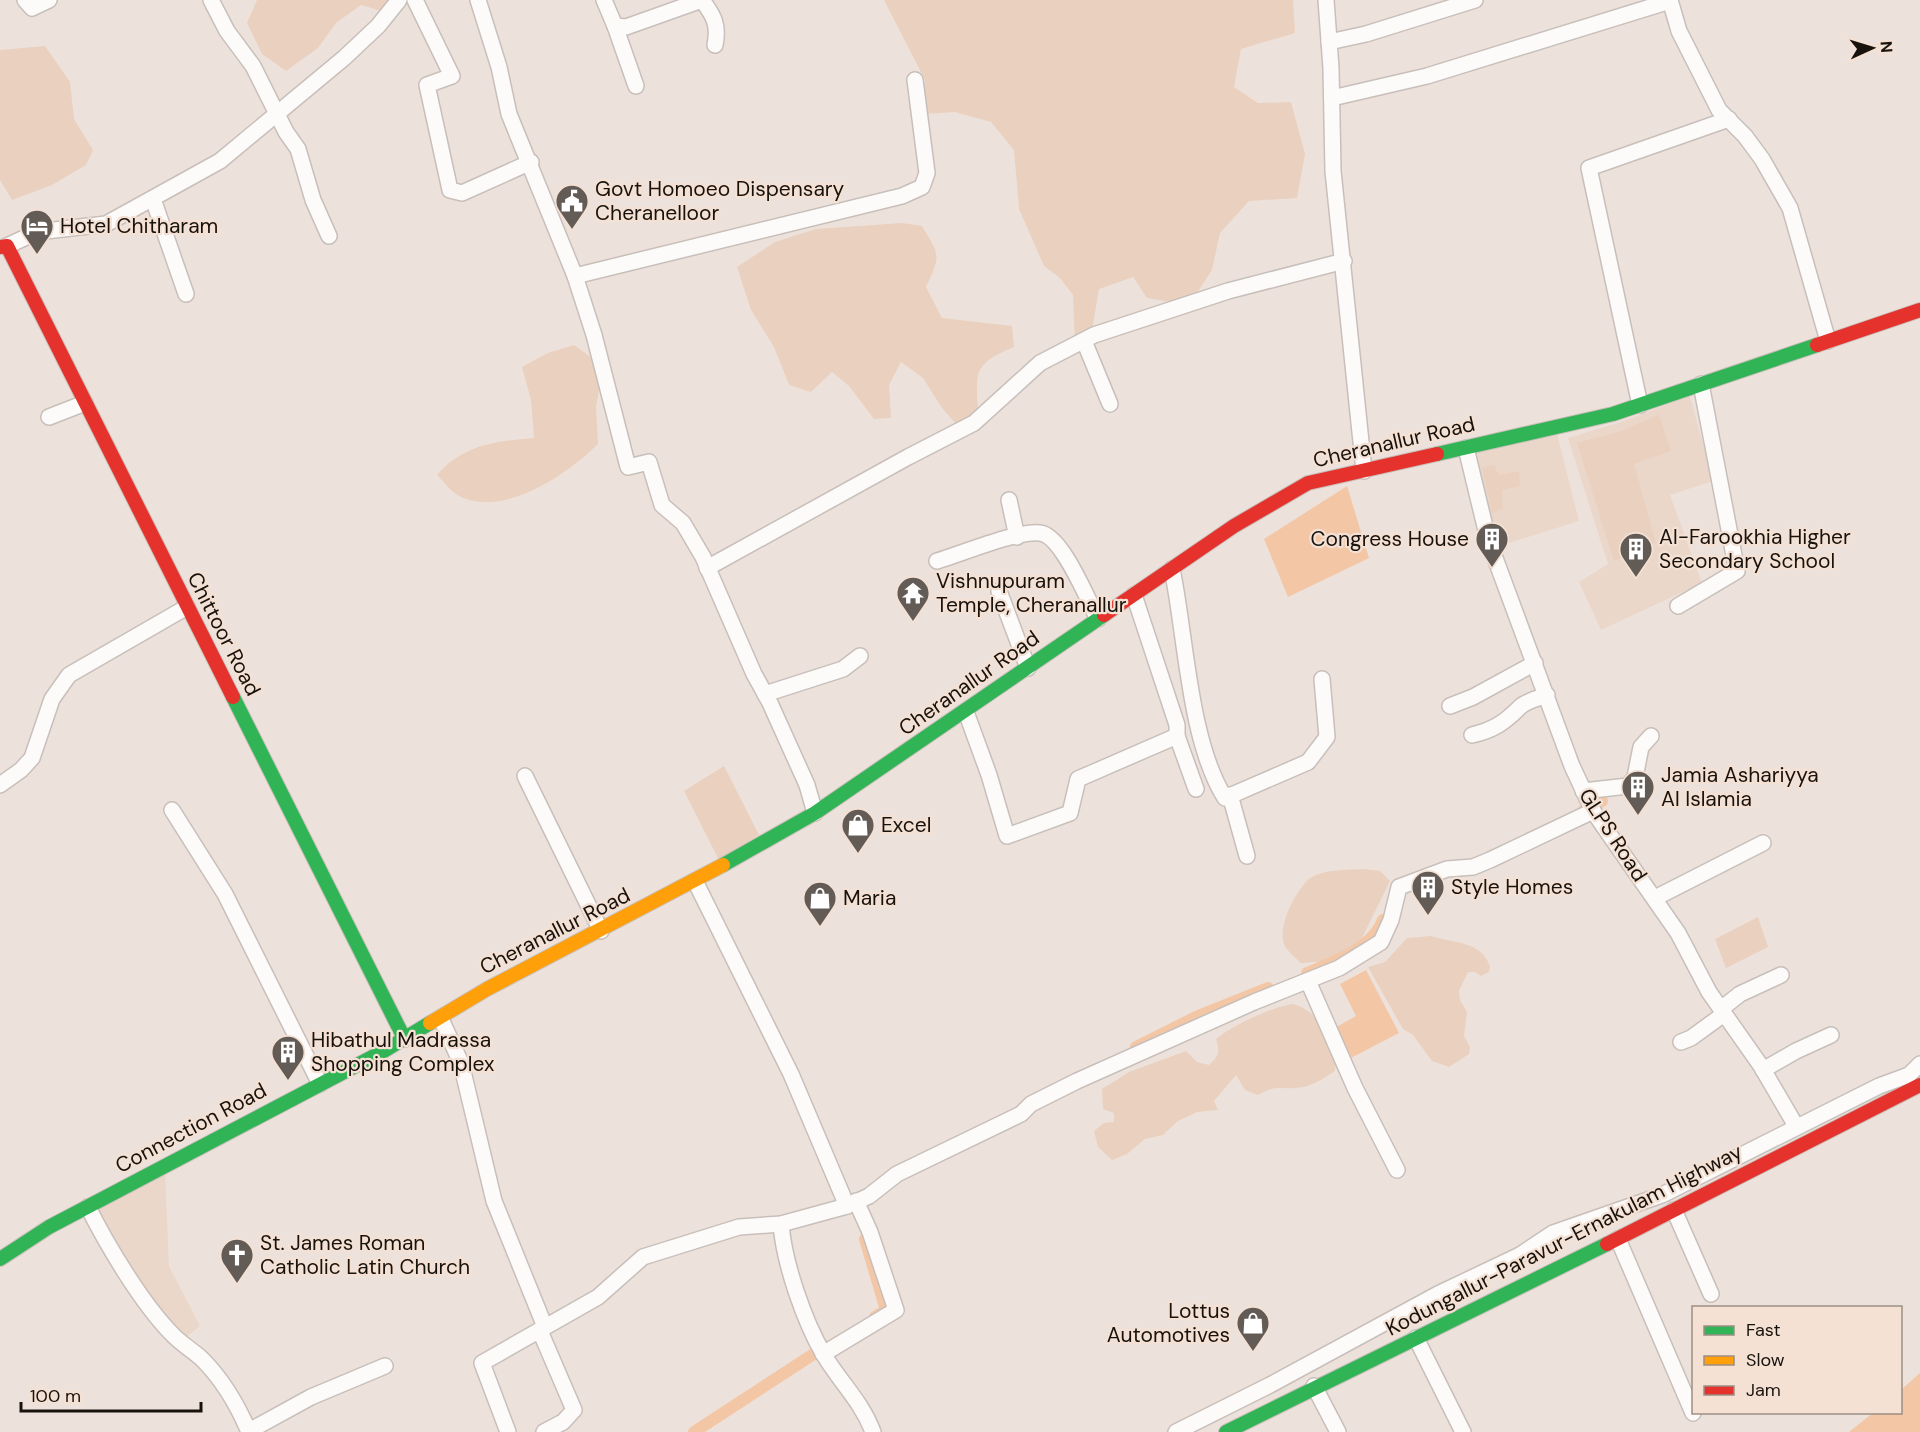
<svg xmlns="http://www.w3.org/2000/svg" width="1920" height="1432" font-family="'DM Sans',sans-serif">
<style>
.built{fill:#ead7ca}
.green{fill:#ead0be}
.water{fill:#f3c6a6}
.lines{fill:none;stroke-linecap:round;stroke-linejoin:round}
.canal{stroke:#f3c6a6;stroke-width:12}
.street-casing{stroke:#c8bfba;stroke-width:18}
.fast-casing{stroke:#c8bfba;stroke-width:16}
.slow-casing{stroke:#c8bfba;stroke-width:16}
.jam-casing{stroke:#c8bfba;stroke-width:16}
.street{stroke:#fcfbfa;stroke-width:15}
.fast{stroke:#30b455;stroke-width:14}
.slow{stroke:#ff9f0a;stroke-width:14}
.jam{stroke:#e5322d;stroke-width:14}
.labels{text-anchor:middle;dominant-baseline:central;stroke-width:4.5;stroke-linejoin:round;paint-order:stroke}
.poi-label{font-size:21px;fill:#18120d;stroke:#f4e1d4;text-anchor:start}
.street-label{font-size:21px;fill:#18120d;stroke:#f4e1d4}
</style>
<rect width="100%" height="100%" fill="#ede2db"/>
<g class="built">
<path d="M1690,396l23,85 -43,14 32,88 -101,47 -22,-48 29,-18 -40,-126 53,-16z"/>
<path d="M1557,434l22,87 -83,26 -23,-94z"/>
<path d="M165,1168l4,98 31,60 -15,12 -31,-30 -59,-96z"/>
</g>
<g class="green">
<path d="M257,0h142l-11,13 -27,-8 -25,18 -18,25 -32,23 -24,-17 -15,-31z"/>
<path d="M884,0h409l2,33 -54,16 -7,38 24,16 33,-1 14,52 -8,44 -48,3 -29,32 -8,37 -23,35 -42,-7 -14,-21 -34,12 -7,41 -17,13 -2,-48 -13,-17 -16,-12 -25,-57 -5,-59 -23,-28 -36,-10 -31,2 1,-34z"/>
<path d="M45,46l25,36 4,37 19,31 -7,15 -34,20 -40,15 -12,-20v-130z"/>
<path d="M902,223l20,3c18,30 19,29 4,61l16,31 70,8 2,21c-38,16 -39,22 -36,62l-21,16 -15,-17 -19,-30 -22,-16 -12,23 2,33 -17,1 -25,-33 -17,-14 -21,20 -22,-7 -15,-38 -23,-37 -14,-43 38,-25 41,-13z"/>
<path d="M574,345l29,21 -7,41 2,37c-30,30 -93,73 -137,53 -9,-4 -17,-15 -24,-22 26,-30 59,-34 97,-37l-3,-38 -9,-33 26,-14z"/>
<path d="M1659,415l12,36 -37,13 22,79 -42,18 -37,-118 44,-12z"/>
<path d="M1494,465l5,10 20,-4 1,15 -18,4 1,19 -11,4 -10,-45z"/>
<path d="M724,766l35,69 -40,25 -35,-69z"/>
<path d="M1364,869l16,2 10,10 -29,59 -32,21 -28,2c-5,-5 -13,-11 -16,-17 -9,-17 10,-55 24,-67 13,-10 39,-9 55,-10z"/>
<path d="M1758,917l10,30 -42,21 -11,-29z"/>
<path d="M1431,936c21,7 52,5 59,31l-1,5 -8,4 -6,-4h-7l-9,19 1,9 7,12 -3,24 6,11 -1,7 -20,13 -17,-6 -19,-26 -10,-6 -35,-62 17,-5 22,-24z"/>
<path d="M1293,1004c26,6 45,40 42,67 -12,8 -26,17 -40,17 -21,1 -18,-3 -37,7l-13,-5 -9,-15 -22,26 4,9 -21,2 -19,9 -15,14 -18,4 -18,15 -15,6 -14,-13 -4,-16 10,-8 10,-1v-9l-11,-4 -1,-20 27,-17 57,-21 11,11 12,3c10,-9 11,-14 7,-26 15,-13 58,-33 77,-35z"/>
</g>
<g class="water">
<path d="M1347,486l22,72 -81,39 -24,-58z"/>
<path d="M1366,970l33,63 -54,28 -16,-30 27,-15 -16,-32z"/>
<path d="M1920,1373v59h-71l24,-19 27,-1 1,-22z"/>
</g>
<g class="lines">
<g class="canal">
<path d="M1583,811l19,-10"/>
<path d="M1307,973c27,-11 65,-24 76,-53"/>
<path d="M1136,1047l62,-31 70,-28"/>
<path d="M865,1239l21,71 -11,7"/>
<path d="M694,1432l132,-86"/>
</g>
<defs>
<g id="street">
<path d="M25,0l7,8 17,-8"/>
<path d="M211,0l16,31 26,35 33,66 12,17 15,51 16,36"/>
<path d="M415,0l37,76 -25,9 23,105 12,3 69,-31"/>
<path d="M478,0l21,67 10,47 66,162 19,59 34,132 21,-5 13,43 21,18 20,34 51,117 16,29 37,82 8,28"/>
<path d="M604,0l11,26 11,1 76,-27c12,16 17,25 13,45"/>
<path d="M1326,0l5,68 2,103 31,300"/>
<path d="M1670,0l9,31 40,79 26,26 17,23 28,49 38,133"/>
<path d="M615,26l21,60"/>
<path d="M1329,42l37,-8 109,-34"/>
<path d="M1332,98l95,-22 243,-75"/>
<path d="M153,199l33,95"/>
<path d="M7,246l30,-14 69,-8 114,-63 124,-103 34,-32 21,-26"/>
<path d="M575,276l327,-80 20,-9 5,-14 -12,-93"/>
<path d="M1084,341l26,63"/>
<path d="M1640,405l-51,-237 140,-49"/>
<path d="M49,417l36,-14"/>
<path d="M1466,448l22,91 84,227 21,45 85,122 31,59 52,74 35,60"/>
<path d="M1009,500l8,37"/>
<path d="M937,561c24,-7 81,-31 103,-28 22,2 48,68 58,86"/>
<path d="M707,568l201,-111 66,-34 66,-60 54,-28 134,-44 116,-30"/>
<path d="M1172,569c14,67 17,172 53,229l83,-36 19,-25 -5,-58"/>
<path d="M999,591l29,77"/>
<path d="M1678,606l59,-35 -36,-187"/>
<path d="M765,694l78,-25 17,-13"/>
<path d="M1450,706l23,-9 62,-34"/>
<path d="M966,712l23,63 18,61 63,-23 8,-34 99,-43v-11l-43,-130"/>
<path d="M1472,735c22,-5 33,-13 48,-28 6,-6 19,-9 27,-12"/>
<path d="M1177,736l19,53"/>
<path d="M525,776l76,155"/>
<path d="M0,785l21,-15 11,-12 20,-59 17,-24 118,-68"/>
<path d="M1583,791l45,-5 7,-9 6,-30 10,-11"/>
<path d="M1230,795l17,61"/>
<path d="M172,810l53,84 95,190"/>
<path d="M695,881l96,193 56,132"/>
<path d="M1655,898l108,-55"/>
<path d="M1308,981l47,107 42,82"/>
<path d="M1721,1009l19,-15 41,-19"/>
<path d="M441,1019l20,44 33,138 51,126"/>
<path d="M1681,1042l10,-4 33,-24"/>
<path d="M1763,1070l33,-19 35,-16"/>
<path d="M88,1207c19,38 53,95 83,126 9,10 21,17 31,26 20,20 36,47 47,73"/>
<path d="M1674,1210l37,84"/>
<path d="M781,1224c3,39 23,97 43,131 16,27 38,47 49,77"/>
<path d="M1618,1239l75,174"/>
<path d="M540,1331l34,79 -11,12 -19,10"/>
<path d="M1416,1338l47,94"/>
<path d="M823,1354l73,-44 -26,-78 -14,-31"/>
<path d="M1314,1386l24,46"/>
<path d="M249,1431l62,-34 74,-31"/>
<path d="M508,1432l-26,-69 116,-66 45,-40 96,-30 42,-3 66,-18 22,-10 28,-22 124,-60 10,-10 46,-23 177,-79 85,-34 42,-26 10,-22 8,-33 48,-18 26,-2 17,-7 103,-49"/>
<path d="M1176,1432l94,-47 168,-91 82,-39 33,-22 109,-38 217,-109 30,-11 11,-11"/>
</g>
<g id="fast">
<path d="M1437,454l176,-40 204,-69"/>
<path d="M233,697l172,343"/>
<path d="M723,865l92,-52 289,-198"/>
<path d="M0,1259l49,-32 333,-175 48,-29"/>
<path d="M1226,1432l381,-188"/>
</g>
<path id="slow" d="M430,1023l57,-34 236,-124"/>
<g id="jam">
<path d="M0,247l7,-1 226,451"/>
<path d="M1817,345l103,-35"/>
<path d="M1104,615l130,-89 74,-43 129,-29"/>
<path d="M1607,1244l313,-159"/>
</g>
</defs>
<use href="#street" class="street-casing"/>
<use href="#fast" class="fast-casing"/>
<use href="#slow" class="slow-casing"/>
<use href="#jam" class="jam-casing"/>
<use href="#street" class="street"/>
<use href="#fast" class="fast"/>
<use href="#slow" class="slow"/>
<use href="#jam" class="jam"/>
</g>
<defs>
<symbol id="civic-pin" viewBox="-11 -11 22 30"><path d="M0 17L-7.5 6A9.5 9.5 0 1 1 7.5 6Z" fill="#635b55" stroke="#f4e1d4"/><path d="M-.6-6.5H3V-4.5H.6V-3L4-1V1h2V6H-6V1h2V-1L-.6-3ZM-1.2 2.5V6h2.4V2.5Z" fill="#fff"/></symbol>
<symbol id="hotel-pin" viewBox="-11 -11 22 30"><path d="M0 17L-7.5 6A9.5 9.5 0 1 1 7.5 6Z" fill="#635b55" stroke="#f4e1d4"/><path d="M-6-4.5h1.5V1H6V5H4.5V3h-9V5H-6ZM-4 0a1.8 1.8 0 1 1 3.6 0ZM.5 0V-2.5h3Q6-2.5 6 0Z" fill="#fff"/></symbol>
<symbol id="building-pin" viewBox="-11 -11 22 30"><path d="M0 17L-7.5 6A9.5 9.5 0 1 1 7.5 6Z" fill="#635b55" stroke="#f4e1d4"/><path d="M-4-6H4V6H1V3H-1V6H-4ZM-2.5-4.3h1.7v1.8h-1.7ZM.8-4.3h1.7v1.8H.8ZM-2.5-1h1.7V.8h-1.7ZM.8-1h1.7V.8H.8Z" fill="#fff"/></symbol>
<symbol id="temple-pin" viewBox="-11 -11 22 30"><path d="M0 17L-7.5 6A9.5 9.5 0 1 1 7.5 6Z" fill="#635b55" stroke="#f4e1d4"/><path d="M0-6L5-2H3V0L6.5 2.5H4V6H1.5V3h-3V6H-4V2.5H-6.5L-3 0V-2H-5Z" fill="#fff"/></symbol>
<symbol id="shop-pin" viewBox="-11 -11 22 30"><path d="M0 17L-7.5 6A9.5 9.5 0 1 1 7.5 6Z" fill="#635b55" stroke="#f4e1d4"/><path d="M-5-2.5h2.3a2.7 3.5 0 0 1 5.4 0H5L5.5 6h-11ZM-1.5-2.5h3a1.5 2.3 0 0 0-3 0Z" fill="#fff"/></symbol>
<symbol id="church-pin" viewBox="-11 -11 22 30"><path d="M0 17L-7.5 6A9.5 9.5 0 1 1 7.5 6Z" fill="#635b55" stroke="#f4e1d4"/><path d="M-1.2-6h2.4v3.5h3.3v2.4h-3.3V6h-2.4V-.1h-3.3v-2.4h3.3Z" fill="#fff"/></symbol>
</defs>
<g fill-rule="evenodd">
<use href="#civic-pin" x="553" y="182" width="38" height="52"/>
<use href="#hotel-pin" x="18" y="207" width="38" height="52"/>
<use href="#building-pin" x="1473" y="520" width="38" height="52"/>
<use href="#building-pin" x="1617" y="530" width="38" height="52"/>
<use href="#temple-pin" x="894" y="574" width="38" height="52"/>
<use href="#building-pin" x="1619" y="768" width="38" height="52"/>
<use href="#shop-pin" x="839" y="806" width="38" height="52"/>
<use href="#building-pin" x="1409" y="868" width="38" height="52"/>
<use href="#shop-pin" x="801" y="879" width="38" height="52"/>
<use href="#building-pin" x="269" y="1033" width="38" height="52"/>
<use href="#church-pin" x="218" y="1236" width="38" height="52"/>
<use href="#shop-pin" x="1234" y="1304" width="38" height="52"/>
</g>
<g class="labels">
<g class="poi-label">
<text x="595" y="189">Govt Homoeo Dispensary<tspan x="595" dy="24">Cheranelloor</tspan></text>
<text x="60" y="226">Hotel Chitharam</text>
<text x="1659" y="537">Al-Farookhia Higher<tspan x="1659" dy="24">Secondary School</tspan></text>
<text x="1469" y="539" text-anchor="end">Congress House</text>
<text x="936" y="581">Vishnupuram<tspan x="936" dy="24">Temple, Cheranallur</tspan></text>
<text x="1661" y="775">Jamia Ashariyya<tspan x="1661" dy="24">Al Islamia</tspan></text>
<text x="881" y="825">Excel</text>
<text x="1451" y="887">Style Homes</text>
<text x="843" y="898">Maria</text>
<text x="311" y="1040">Hibathul Madrassa<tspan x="311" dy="24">Shopping Complex</tspan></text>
<text x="260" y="1243">St. James Roman<tspan x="260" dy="24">Catholic Latin Church</tspan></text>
<text x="1230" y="1311" text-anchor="end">Lottus<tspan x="1230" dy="24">Automotives</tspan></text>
</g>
<g class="street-label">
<text transform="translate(1394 442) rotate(-13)">Cheranallur Road</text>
<text transform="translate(224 634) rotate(63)">Chittoor Road</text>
<text transform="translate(969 683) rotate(-35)">Cheranallur Road</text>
<text transform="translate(1613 835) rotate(57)">GLPS Road</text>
<text transform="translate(555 931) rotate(-27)">Cheranallur Road</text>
<text transform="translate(191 1128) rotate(-28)">Connection Road</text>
<text transform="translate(1564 1240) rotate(-27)">Kodungallur-Paravur-Ernakulam Highway</text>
</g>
</g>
<rect x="1692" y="1306" width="210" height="108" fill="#f4e1d4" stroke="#9c8e84" stroke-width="1.5"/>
<rect x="1704" y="1326" width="30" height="9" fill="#30b455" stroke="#9c8e84" stroke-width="1.5"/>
<text x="1746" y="1336" font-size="18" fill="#18120d">Fast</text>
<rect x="1704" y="1356" width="30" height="9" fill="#ff9f0a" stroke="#9c8e84" stroke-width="1.5"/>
<text x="1746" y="1366" font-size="18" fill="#18120d">Slow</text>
<rect x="1704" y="1386" width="30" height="9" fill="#e5322d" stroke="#9c8e84" stroke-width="1.5"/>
<text x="1746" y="1396" font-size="18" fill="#18120d">Jam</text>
<g transform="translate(1872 48) rotate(86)" stroke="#f4e1d4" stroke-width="4.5" paint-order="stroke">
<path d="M0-4.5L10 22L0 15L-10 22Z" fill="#18120d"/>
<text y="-9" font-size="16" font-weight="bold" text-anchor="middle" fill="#18120d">N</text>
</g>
<path d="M21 1402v9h180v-9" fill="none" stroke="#18120d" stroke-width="3"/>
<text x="30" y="1402" font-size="18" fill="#18120d" stroke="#f4e1d4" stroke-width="4.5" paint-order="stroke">100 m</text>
</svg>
